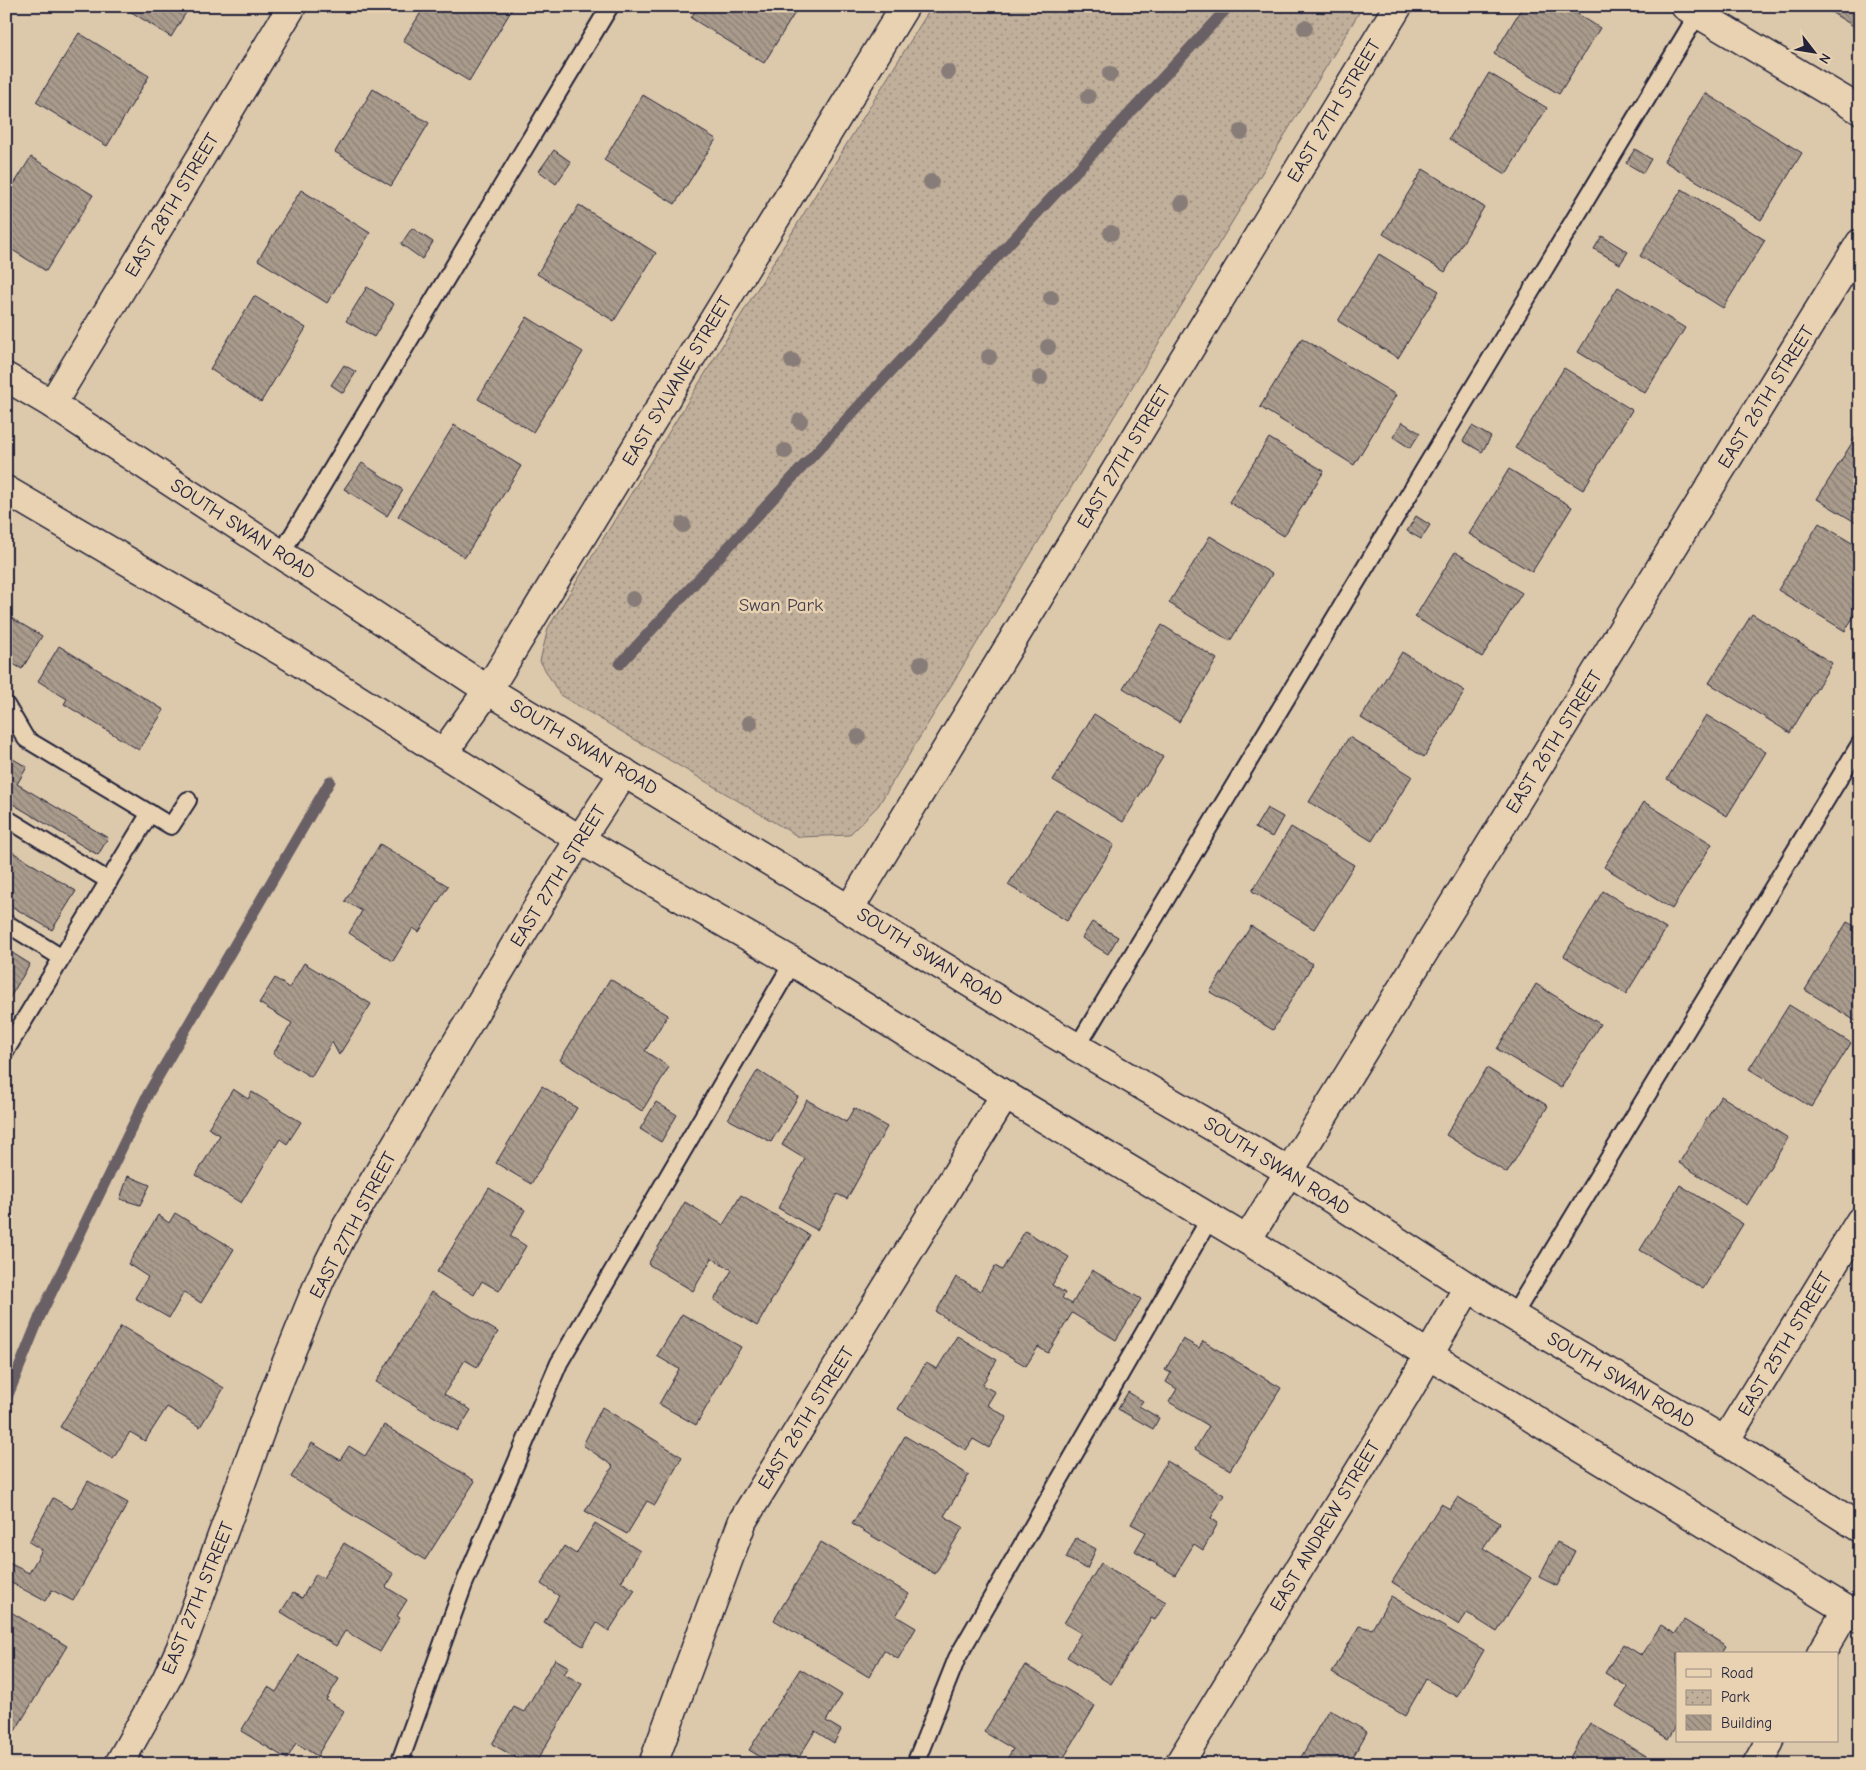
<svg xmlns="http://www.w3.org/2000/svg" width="1866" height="1770" font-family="'Comic Neue',sans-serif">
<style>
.park{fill:url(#park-dots);stroke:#71686a}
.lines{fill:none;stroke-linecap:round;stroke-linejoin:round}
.stream{stroke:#696065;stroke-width:11}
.building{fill:url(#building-back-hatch);stroke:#22223b}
.service-casing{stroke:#22223b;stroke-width:20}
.minor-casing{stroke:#22223b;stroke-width:31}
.primary-casing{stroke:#22223b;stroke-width:31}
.service{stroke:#e8d2b2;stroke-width:16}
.minor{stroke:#e8d2b2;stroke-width:28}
.primary{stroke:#e8d2b2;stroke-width:28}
.tree{fill:#877c78}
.labels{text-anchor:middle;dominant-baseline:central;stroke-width:5;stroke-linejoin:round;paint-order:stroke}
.street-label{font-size:19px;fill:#22223b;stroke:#e8d2b2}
.park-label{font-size:19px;fill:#423e4e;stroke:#e8d2b2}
</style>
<defs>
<pattern id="park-dots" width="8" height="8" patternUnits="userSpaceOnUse" patternTransform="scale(1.25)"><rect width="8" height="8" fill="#c0af9a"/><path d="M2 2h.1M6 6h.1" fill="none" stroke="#9c8e7f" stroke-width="1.8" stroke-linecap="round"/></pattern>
<pattern id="building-back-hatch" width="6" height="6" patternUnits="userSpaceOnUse" patternTransform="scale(1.25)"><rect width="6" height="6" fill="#aa9c8d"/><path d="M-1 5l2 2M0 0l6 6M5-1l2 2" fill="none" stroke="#8a7f74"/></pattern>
</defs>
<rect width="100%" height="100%" fill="#dcc8ab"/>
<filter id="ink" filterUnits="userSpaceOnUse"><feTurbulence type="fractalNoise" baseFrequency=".02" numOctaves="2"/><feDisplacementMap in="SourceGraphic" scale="10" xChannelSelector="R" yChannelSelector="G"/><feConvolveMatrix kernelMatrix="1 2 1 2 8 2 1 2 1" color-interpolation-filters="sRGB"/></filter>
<g filter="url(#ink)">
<path class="park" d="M932,6h431l-485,800 -29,29 -50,2 -239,-142 -20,-34 8,-33z"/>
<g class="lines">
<g class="stream">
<path d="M620,664l609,-658"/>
<path d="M6,1400l34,-84 108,-222 182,-313"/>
</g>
</g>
<g class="building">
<path d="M122,6h68l-19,31z"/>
<path d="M425,6h89l-45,75 -66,-40z"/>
<path d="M698,6h101l-35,57 -73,-45z"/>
<path d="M1523,6h42l35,22 -41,66 -65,-40z"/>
<path d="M1821,6h39v24z"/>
<path d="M79,33l70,43 -42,70 -71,-44z"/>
<path d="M1489,73l58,35 -41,66 -57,-35z"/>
<path d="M373,89l56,34 -38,63 -56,-34z"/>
<path d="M1705,93l97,60 -41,67 -97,-59z"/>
<path d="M643,95l73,44 -41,65 -71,-44z"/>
<path d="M1635,149l16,10 -8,14 -17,-10z"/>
<path d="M554,150l17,12 -15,22 -17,-13z"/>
<path d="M31,157l62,38 -47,76 -40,-25v-49z"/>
<path d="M1423,169l61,38 -39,65 -62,-38z"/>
<path d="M1682,189l83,51 -42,68 -83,-52z"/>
<path d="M301,190l69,43 -43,70 -69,-43z"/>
<path d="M579,205l77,48 -42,68 -77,-47z"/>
<path d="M412,228l21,14 -11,17 -21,-15z"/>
<path d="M1602,236l26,16 -8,12 -26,-15z"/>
<path d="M1379,254l60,37 -41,67 -60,-37z"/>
<path d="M367,287l27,17 -20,33 -28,-16z"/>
<path d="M1618,287l67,41 -40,65 -67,-41z"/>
<path d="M254,296l52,32 -45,74 -51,-33z"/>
<path d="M527,317l56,35 -50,80 -55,-33z"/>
<path d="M1302,338l94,57 -42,70 -94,-58z"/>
<path d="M344,365l12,7 -13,21 -12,-8z"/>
<path d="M1564,368l68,42 -49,80 -68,-42z"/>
<path d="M1402,422l18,11 -10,15 -17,-11z"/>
<path d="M454,425l67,41 -56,91 -67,-41z"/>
<path d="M1472,426l19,11 -9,15 -19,-11z"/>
<path d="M1860,430v95l-43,-26z"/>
<path d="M1269,438l55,33 -40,65 -55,-34z"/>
<path d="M362,463l41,27 -16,26 -43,-27z"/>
<path d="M1509,469l63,38 -40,65 -63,-38z"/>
<path d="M1416,516l14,9 -9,14 -14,-8z"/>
<path d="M1819,523l41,25v58l-15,25 -67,-41z"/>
<path d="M1210,536l62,38 -42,67 -61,-38z"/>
<path d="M1455,552l67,41 -40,64 -67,-40z"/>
<path d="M1752,614l80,49 -42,70 -81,-50z"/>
<path d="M6,615l36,21 -20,33 -16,-9z"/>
<path d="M1162,625l55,34 -38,63 -56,-34z"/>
<path d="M59,646l105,64 -25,40 -75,-46 3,-5 -29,-18z"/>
<path d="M1402,652l63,39 -41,66 -63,-39z"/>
<path d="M1094,714l69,43 -40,65 -70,-42z"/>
<path d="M1706,715l60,37 -39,64 -60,-37z"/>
<path d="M1349,737l63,39 -40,65 -63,-39z"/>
<path d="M6,755l21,12 -10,17 91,54 -10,17 -92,-55z"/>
<path d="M1644,802l68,42 -40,65 -68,-42z"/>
<path d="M1267,808l16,9 -11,20 -17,-9z"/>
<path d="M1056,809l58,36 -47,76 -59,-36z"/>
<path d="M1291,827l63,38 -40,64 -62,-38z"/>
<path d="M380,844l68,42 -29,46 -6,-4 -20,33 -44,-28 13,-22 -17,-10z"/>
<path d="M6,848l70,43 -24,39 -46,-27z"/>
<path d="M1603,891l63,38 -40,65 -62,-38z"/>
<path d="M1092,922l26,15 -10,17 -26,-16z"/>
<path d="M1847,922l13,7 -1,94 -54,-33z"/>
<path d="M1251,926l62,38 -40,66 -63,-38z"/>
<path d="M6,949l24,15 -24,40z"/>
<path d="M304,963l67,41 -32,51 -7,-13 -21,35 -38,-23 19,-31 -33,-20 16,-25 14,10z"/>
<path d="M610,979l58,36 -23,36 24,16 -27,44 -82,-51z"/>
<path d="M1536,984l64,40 -39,64 -64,-39z"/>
<path d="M1789,1005l62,38 -40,64 -62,-38z"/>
<path d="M1487,1068l61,38 -41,67 -61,-38z"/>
<path d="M758,1070l40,27 -27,45 -43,-23z"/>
<path d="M542,1086l35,22 -46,76 -35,-21z"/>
<path d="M233,1089l15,10 4,-7 49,30 -14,22 -7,-5 -39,64 -45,-28 24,-40 -12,-7z"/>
<path d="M1721,1096l67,42 -41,67 -68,-42z"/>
<path d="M807,1100l39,22 8,-14 33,19 -40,72 -10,-5 -20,36 -39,-22 27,-49 -23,-14z"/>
<path d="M656,1102l21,13 -16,27 -21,-13z"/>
<path d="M128,1176l22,9 -10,20 -20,-6z"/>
<path d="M1680,1185l63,39 -40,65 -63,-39z"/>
<path d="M489,1188l36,22 -15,26 16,10 -27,45 -17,-10 -8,14 -37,-23z"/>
<path d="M741,1195l68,40 -52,91 -43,-26 18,-30 -20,-12 -19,33 -45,-27 37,-62 38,23z"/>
<path d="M175,1213l59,36 -33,54 -17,-11 -15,26 -34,-20 13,-21 -20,-13 30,-49 11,8z"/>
<path d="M1025,1231l44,26 -17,28 13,8 -3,5 10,6 20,-34 49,29 -25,41 -44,-27 -24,40 -10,-6 -12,19 -90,-54 20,-35 24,14 15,-25 7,4z"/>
<path d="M431,1292l67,40 -21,35 -12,-7 -21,34 27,16 -13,21 -82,-49z"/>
<path d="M682,1314l59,33 -45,78 -37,-21 20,-35 -22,-13z"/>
<path d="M121,1326l103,62 -24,39 -33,-20 -22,34 -15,-9 -17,27 -53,-32z"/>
<path d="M957,1336l40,24 -15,25 13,7 -8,13 20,12 -18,31 -16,-9 -7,11 -68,-41 28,-46 11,6z"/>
<path d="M1183,1339l16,9 4,-7 78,47 -51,82 -35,-21 14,-23 -40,-24 8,-13 -11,-7 5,-9 -6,-3z"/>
<path d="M1128,1392l15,9 -4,5 20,12 -6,11 -35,-20z"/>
<path d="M602,1407l80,50 -27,48 -8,-4 -20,33 -42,-23 28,-45 -30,-21z"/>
<path d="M384,1425l91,56 -50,79 -134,-83 21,-34 28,17 9,-14 16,10z"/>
<path d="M905,1436l64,39 -25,41 19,11 -28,47 -83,-50z"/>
<path d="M1167,1461l57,34 -13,23 7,5 -15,27 -9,-6 -19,31 -40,-24 11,-19 -15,-8z"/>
<path d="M88,1481l40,22 -55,98 -21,-11 -7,11 -39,-21v-11l3,-6 20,10 13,-23 -13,-8 24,-44 19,11z"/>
<path d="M1458,1497l42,26 -17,25 48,30 -34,54 -30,-19 -8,12 -67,-43 49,-78 9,5z"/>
<path d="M595,1523l45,28 -19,31 14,8 -26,41 -12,-8 -14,23 -39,-24 15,-26 -18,-12 23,-38 12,8z"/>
<path d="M1076,1538l20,11 -9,20 -21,-11z"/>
<path d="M821,1542l88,52 -13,22 20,12 -18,31 -14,-9 -15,27 -95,-57z"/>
<path d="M1557,1542l18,9 -18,35 -18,-9z"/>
<path d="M344,1543l50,31 -8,13 21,13 -10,16 3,2 -20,34 -35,-21 -9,15 -55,-34 12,-19 9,5 14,-24 7,4z"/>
<path d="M1101,1563l65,39 -11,18 -4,-2 -40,66 -44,-27 14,-24 -17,-10z"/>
<path d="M1391,1596l93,54 -27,47 -31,-18 -21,37 -73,-43 27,-47 13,3z"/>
<path d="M6,1609l61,37 -52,85 -9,-5z"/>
<path d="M1684,1620l42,26 -5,8h-44v70l-9,15 -52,-33 12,-19 -23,-14 18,-29 18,11 20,-30 14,9z"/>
<path d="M299,1655l40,24 -13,21 18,11 -27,45 -21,-13 -9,16 -46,-28 27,-44 8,5z"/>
<path d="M555,1659l14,8 -5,7 18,10 -47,80h-8l-35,-20 22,-37 10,5z"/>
<path d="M1025,1665l70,41 -35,58h-52l-3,-2 8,-13 -29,-17z"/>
<path d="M800,1669l42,26 -16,26 15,9 -7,13 -19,-12 -20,33h-23l-23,-14z"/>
<path d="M1329,1709l38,23 -18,32h-52z"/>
<path d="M1590,1723l70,41h-94z"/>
<path d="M1860,1753v11h-7z"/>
</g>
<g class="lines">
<defs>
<g id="service">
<path d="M281,554l329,-548"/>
<path d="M6,705l20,34 145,87 17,-26"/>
<path d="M6,818l103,63"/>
<path d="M6,923l56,35"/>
<path d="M1077,1047l625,-1040"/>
<path d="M6,1050l144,-237"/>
<path d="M1513,1316l347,-572"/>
<path d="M399,1764l65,-180 95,-221 234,-401"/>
<path d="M915,1764l42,-106 253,-440"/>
</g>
<g id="minor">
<path d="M1685,6l175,104"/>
<path d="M52,404l240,-398"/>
<path d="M444,752l44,-62 24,-39 393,-645"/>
<path d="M850,908l548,-902"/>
<path d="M1247,1240l613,-997"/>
<path d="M1725,1441l135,-220"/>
<path d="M1821,1654l25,-43"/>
<path d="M119,1764l47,-84 16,-35 93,-254 45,-111 27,-54 213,-356 64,-98"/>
<path d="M653,1764l90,-244 262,-425"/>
<path d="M1179,1764l225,-366 64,-111"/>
<path d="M1757,1764l13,-23"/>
</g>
<g id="primary">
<path d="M6,377l46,27 436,286 563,342 239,140 223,144 212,125 135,87"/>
<path d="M6,490l285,167 288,182 214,123 212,133 242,145 182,115 431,263"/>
</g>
</defs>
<use href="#service" class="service-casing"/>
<use href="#minor" class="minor-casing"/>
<use href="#primary" class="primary-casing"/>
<use href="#service" class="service"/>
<use href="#minor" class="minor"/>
<use href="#primary" class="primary"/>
</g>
<g class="tree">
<circle cx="1305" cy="28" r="8"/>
<circle cx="948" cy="72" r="8"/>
<circle cx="1110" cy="74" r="8"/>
<circle cx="1088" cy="97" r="8"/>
<circle cx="1241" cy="132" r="8"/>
<circle cx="931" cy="182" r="8"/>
<circle cx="1182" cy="203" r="8"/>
<circle cx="1111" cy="233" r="8"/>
<circle cx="1051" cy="298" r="8"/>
<circle cx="1048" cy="347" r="8"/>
<circle cx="989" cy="357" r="8"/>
<circle cx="792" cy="361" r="8"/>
<circle cx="1040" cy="378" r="8"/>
<circle cx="800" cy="421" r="8"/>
<circle cx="785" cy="451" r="8"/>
<circle cx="683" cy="525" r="8"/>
<circle cx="633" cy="599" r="8"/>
<circle cx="921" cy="664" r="8"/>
<circle cx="750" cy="723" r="8"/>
<circle cx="858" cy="737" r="8"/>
</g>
</g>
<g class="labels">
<g class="street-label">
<text transform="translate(1334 111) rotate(-59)">EAST 27TH STREET</text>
<text transform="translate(172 205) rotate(-59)">EAST 28TH STREET</text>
<text transform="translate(677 381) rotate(-59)">EAST SYLVANE STREET</text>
<text transform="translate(1766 397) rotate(-58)">EAST 26TH STREET</text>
<text transform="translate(1124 457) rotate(-59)">EAST 27TH STREET</text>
<text transform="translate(243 529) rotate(33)">SOUTH SWAN ROAD</text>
<text transform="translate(1554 742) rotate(-58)">EAST 26TH STREET</text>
<text transform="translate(584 747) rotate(31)">SOUTH SWAN ROAD</text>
<text transform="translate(558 876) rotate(-58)">EAST 27TH STREET</text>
<text transform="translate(930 957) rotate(32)">SOUTH SWAN ROAD</text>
<text transform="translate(1277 1166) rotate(32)">SOUTH SWAN ROAD</text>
<text transform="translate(353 1225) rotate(-62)">EAST 27TH STREET</text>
<text transform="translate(1785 1344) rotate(-59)">EAST 25TH STREET</text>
<text transform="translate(1621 1380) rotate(31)">SOUTH SWAN ROAD</text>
<text transform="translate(806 1418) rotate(-58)">EAST 26TH STREET</text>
<text transform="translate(1325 1526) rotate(-59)">EAST ANDREW STREET</text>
<text transform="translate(198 1598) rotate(-68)">EAST 27TH STREET</text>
</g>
<g class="park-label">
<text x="781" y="605">Swan Park</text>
</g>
</g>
<rect width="1866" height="1770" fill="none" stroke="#e8d2b2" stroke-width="25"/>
<rect x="12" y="12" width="1841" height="1745" fill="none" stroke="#22223b" stroke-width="2" filter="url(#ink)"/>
<rect x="1676" y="1652" width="162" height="90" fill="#e8d2b2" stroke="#998c82"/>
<rect x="1686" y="1669" width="25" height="8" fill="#e8d2b2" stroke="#998c82"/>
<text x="1721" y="1678" font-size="15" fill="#22223b">Road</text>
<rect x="1686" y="1690" width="25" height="15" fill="url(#park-dots)" stroke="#998c82"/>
<text x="1721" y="1702" font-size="15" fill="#22223b">Park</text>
<rect x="1686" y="1715" width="25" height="15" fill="url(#building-back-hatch)" stroke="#998c82"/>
<text x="1721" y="1728" font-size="15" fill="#22223b">Building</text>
<g transform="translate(1814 52) rotate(121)" stroke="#e8d2b2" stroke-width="4" paint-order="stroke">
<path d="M0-4L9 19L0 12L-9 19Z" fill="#22223b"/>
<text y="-8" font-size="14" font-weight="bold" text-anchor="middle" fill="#22223b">N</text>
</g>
</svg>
